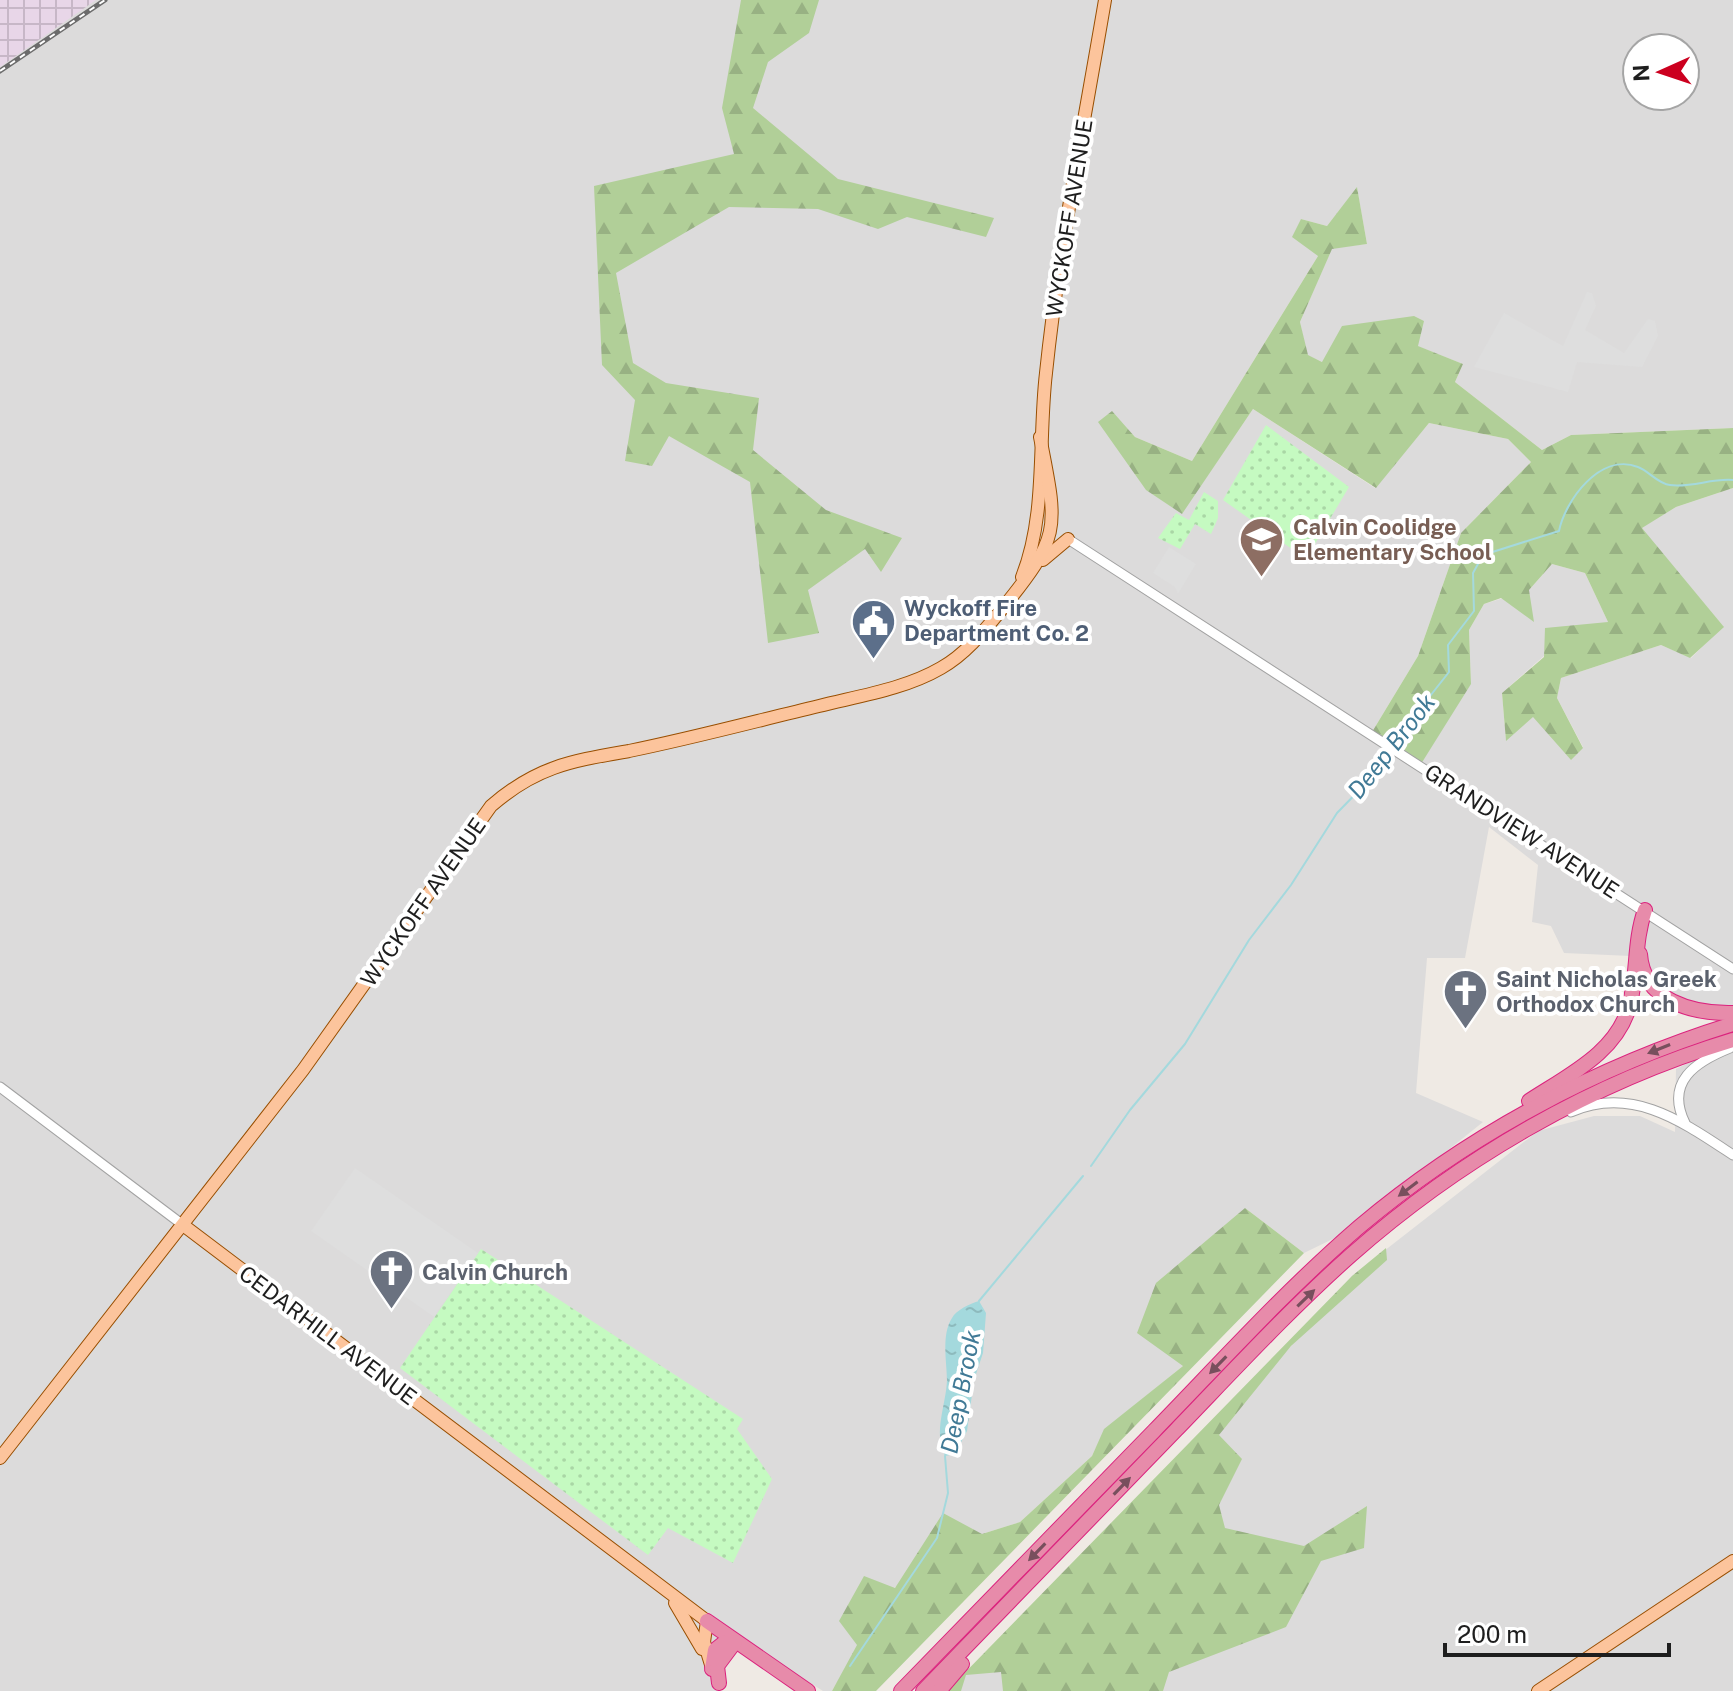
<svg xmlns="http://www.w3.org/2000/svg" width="1733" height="1691" font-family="'Public Sans',sans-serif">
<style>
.residential{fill:#dcdbdb;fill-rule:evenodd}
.industrial{fill:url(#industrial-grid)}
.forest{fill:url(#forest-firs)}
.park{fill:url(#park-dots)}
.parking{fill:#dedede}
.water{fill:url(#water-ripples)}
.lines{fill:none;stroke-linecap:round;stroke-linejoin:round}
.stream{stroke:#a4d9dd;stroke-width:2}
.minor-casing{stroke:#a2a2a2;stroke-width:11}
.major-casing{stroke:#984e00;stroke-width:14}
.highway-casing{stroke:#db237e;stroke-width:16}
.minor{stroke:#fff;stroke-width:9}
.major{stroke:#fcc49c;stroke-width:12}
.highway{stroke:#e78baa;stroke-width:14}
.rail-casing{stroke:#6c6c6c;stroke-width:5}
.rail{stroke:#fff;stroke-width:2;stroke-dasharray:6;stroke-linecap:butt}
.oneway{fill:#784f5d}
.labels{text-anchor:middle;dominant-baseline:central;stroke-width:8;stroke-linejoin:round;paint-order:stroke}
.street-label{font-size:22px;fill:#1e1e1e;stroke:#fff}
.education-label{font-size:22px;font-weight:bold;fill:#785e54;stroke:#fff;text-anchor:start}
.service-label{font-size:22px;font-weight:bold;fill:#4e5e75;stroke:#fff;text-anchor:start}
.worship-label{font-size:22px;font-weight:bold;fill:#5b616d;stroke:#fff;text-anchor:start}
.water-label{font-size:24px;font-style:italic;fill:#417a96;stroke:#fff}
</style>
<defs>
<pattern id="industrial-grid" width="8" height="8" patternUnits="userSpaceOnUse" patternTransform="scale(2)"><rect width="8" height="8" fill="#e8d6e8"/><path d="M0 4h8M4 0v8" fill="none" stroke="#c7b7c7"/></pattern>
<pattern id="forest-firs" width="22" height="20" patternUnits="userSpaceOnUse" patternTransform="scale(2)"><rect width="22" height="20" fill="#b1cf98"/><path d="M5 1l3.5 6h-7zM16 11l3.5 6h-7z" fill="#98b183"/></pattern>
<pattern id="park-dots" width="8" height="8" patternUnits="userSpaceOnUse" patternTransform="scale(2)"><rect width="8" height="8" fill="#c5fac1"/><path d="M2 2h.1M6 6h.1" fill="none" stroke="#a9d6a5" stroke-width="1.8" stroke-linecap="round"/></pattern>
<pattern id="water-ripples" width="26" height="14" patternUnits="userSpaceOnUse" patternTransform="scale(2)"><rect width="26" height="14" fill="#a4d9dd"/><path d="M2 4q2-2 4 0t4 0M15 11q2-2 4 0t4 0" fill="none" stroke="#8dbabd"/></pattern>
</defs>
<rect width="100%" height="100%" fill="#efeae4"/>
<g class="residential">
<path d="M95,0h1638v428l-162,7 -29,15 -87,-68 8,-18 -46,-18 -95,16 -15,-7 -7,-33 32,-74 35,-4 -10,-56 -30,38 -26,-7 17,37 -126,205 -57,-24 -23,-25 70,101 71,-104 122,79 54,-65 79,16 23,23 -70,71 -43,123 -46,76 99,-48 -2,-54 15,-26 45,-14 23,-26 33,9 23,49 -64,34 -42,37 4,47 27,-24 38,43 12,-12 -26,-49 4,-20 100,-33 30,13 32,-32 -82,-98 35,-21 57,-19v526l-23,6 -39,-16 -39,-26 -1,-22 -67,-3 -13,-27 -19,-4 6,-57 -49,-38 -24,131h-38l-11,135 67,29 -138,111 -41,20 -59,-45 -62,158 -78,63 -13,27 -72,66 -38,12 -88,54 -62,103h-9l-85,-54 -24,46 6,8h-720v-1625zM1637,48h48v48h-48z"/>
<path d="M1733,1041v650h-784l342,-345 61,-70 186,-145 56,-15h46l35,16 1,-63z"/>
</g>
<path class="industrial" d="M0,0h96l-96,67z"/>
<g class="forest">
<path d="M741,0h78l-10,33 -41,29 -15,46 85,71 156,39 -8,19 -79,-20 -29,12 -60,-20 -89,-2 -113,66 17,90 33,20 93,15 -6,52 73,60 76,28 -21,34 -16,-23 -57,41 11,43 -51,10 -18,-161 -81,-46 -17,30 -27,-5 10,-61 -33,-35 -8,-179 140,-32 -12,-46z"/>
<path d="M1357,187l10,57 -35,5 -32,73 8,33 14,7 20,-36 72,-10 10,5 -6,25 45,18 -8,18 87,68 29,-15 162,-7v60l-57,19 -34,21 82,99 -34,31 -29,-13 -100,33 -4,20 26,50 -12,12 -38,-43 -27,24 -4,-48 42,-36 1,-29 63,-6 -23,-49 -33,-9 -23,26 5,32 -33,-24 -17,6 -15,26 2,54 -50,80 -49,-32 46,-76 43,-123 70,-71 -23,-23 -79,-16 -53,65 -123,-79 -71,105 -36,-24 -48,-68 14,-11 23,26 57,24 126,-205 -26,-19 9,-18 26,7z"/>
<path d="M1245,1208l59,45 -428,438h-44l25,-46 -18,-24 25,-45 31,12 48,-75 39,21 38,-12 72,-66 12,-27 79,-63 -46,-33 19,-50z"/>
<path d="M1386,1248l1,12 -96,86 -72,89 23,24 -23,46 6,23 79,18 63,-40 -3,42 -43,13 -35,66 -117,45 -6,19h-160l-2,-19 -35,3 -5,16h-14l405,-415z"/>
</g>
<g class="park">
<path d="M1266,425l83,62 -43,72 -83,-59z"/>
<path d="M1204,492l14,9v17l-7,16 -16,-10 -15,25 -22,-11 18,-25 13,7z"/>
<path d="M481,1249l262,170 -6,10 35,50 -39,84 -65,-35 -20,27 -248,-187z"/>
</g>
<g class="parking">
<path d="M1587,292l5,1 4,13 -11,24 39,23 24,-34 7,2 3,15 -16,31 -65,-5 -9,30 -94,-25 30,-54 59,33z"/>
<path d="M1169,547l27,17 -18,30 -3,-7 -22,-14z"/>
<path d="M355,1168l123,85 -44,64 -123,-86z"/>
</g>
<path class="water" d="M979,1301l7,12 -3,40 -9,27 -7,51 -12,23 -10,2c-12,-25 1,-50 2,-76 0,-18 -6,-45 5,-62 4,-8 19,-15 27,-17z"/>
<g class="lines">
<g class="stream">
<path d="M1393,743l56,-71 -1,-27 26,-34 -1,-38 10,-18 76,-24c6,-30 41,-79 79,-64 11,4 20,17 32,18 21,3 42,-7 63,-5"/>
<path d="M1091,1166l39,-56 55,-66 64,-104 42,-55 46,-72 35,-36 15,-25"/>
<path d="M979,1301l104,-125"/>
<path d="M850,1666l87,-128 11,-45 -3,-37"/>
</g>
<defs>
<g id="minor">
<path d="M1068,539l665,430"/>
<path d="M0,1087l183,138"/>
<path d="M1571,1112c61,-27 112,10 162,43"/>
<path d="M1685,1123c-20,-41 10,-61 45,-75"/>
</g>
<g id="major">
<path d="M1043,560l25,-21"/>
<path d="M1022,577c25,-62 16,-137 24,-204 13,-125 38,-249 59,-373"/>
<path d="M183,1225l524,396 -3,21 8,26"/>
<path d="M0,1458l303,-388 188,-264c46,-40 81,-45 138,-55 64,-13 127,-30 190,-45 40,-10 86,-17 122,-38 25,-14 43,-37 61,-59 60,-74 56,-80 38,-172"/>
<path d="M675,1603l27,46"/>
<path d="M1538,1691l195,-130"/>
</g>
<g id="highway">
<path d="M1640,954c3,47 53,60 93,59"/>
<path d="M1529,1101c38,-25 90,-49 101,-98 8,-31 4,-62 15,-93"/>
<path d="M707,1621l101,70"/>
<path d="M712,1669l3,-19 10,-8h10"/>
<path d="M719,1683l-2,-17 18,-24"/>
<path d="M901,1691c84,-87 169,-173 253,-260 67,-69 132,-141 205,-204 109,-92 238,-161 374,-203"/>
<path d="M923,1691c84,-87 168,-174 253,-261 57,-59 113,-120 175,-175 110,-97 242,-173 382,-215"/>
<path d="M939,1691l23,-27"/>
</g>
</defs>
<use href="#minor" class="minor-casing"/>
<use href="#major" class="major-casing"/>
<use href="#highway" class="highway-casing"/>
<use href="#minor" class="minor"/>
<use href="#major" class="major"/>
<use href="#highway" class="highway"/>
<defs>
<path id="rail" d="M0,71l105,-71"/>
</defs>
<use href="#rail" class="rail-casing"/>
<use href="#rail" class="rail"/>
</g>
<defs><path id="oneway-solid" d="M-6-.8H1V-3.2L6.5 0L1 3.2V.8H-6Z" transform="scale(2)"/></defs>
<g class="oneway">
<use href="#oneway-solid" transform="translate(1659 1049) rotate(158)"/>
<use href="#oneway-solid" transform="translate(1408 1189) rotate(143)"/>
<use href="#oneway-solid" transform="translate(1306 1298) rotate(-44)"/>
<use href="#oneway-solid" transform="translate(1218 1365) rotate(134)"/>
<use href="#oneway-solid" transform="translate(1122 1486) rotate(-46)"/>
<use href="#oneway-solid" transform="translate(1037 1552) rotate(134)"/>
</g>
<defs>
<symbol id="school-pin" viewBox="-11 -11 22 30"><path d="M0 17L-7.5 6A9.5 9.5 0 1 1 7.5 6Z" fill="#8d6e63" stroke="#fff"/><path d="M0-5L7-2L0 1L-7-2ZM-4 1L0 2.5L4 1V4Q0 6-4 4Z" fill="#fff"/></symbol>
<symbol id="civic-pin" viewBox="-11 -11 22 30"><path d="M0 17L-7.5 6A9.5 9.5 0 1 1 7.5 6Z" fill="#5c6f8a" stroke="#fff"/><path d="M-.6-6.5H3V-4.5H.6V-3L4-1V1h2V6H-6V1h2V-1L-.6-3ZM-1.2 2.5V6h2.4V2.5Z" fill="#fff"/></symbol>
<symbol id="church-pin" viewBox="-11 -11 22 30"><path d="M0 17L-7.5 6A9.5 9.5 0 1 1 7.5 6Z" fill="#6b7280" stroke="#fff"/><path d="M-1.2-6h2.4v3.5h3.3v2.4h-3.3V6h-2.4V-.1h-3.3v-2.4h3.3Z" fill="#fff"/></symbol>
</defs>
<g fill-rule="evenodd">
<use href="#school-pin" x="1236" y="514" width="51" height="69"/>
<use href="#civic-pin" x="848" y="596" width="51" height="69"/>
<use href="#church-pin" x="1440" y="966" width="51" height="69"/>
<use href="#church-pin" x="366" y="1246" width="51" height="69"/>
</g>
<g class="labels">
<g class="street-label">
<text transform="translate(1069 218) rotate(-81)">WYCKOFF AVENUE</text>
<text transform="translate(1522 831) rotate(33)">GRANDVIEW AVENUE</text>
<text transform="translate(423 902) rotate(-55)">WYCKOFF AVENUE</text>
<text transform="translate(328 1335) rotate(37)">CEDARHILL AVENUE</text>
</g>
<g class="education-label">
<text x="1293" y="527">Calvin Coolidge<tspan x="1293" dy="25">Elementary School</tspan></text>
</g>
<g class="service-label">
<text x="904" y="608">Wyckoff Fire<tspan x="904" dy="25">Department Co. 2</tspan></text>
</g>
<g class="worship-label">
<text x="1496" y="979">Saint Nicholas Greek<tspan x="1496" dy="25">Orthodox Church</tspan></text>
<text x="422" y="1272">Calvin Church</text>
</g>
<g class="water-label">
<text transform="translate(1391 746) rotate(-52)">Deep Brook</text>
<text transform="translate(960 1392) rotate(-79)">Deep Brook</text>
</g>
</g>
<g transform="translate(1661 72) rotate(267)"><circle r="38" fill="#ffffff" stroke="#a5a5a5" stroke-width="2"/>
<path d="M0-6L14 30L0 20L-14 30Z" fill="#cc001f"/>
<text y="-12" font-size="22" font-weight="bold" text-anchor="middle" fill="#1e1e1e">N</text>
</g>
<path d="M1445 1643v12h224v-12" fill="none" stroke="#1e1e1e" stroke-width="4"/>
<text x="1457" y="1643" font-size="24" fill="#1e1e1e" stroke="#ffffff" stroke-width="6" paint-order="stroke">200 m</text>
</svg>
